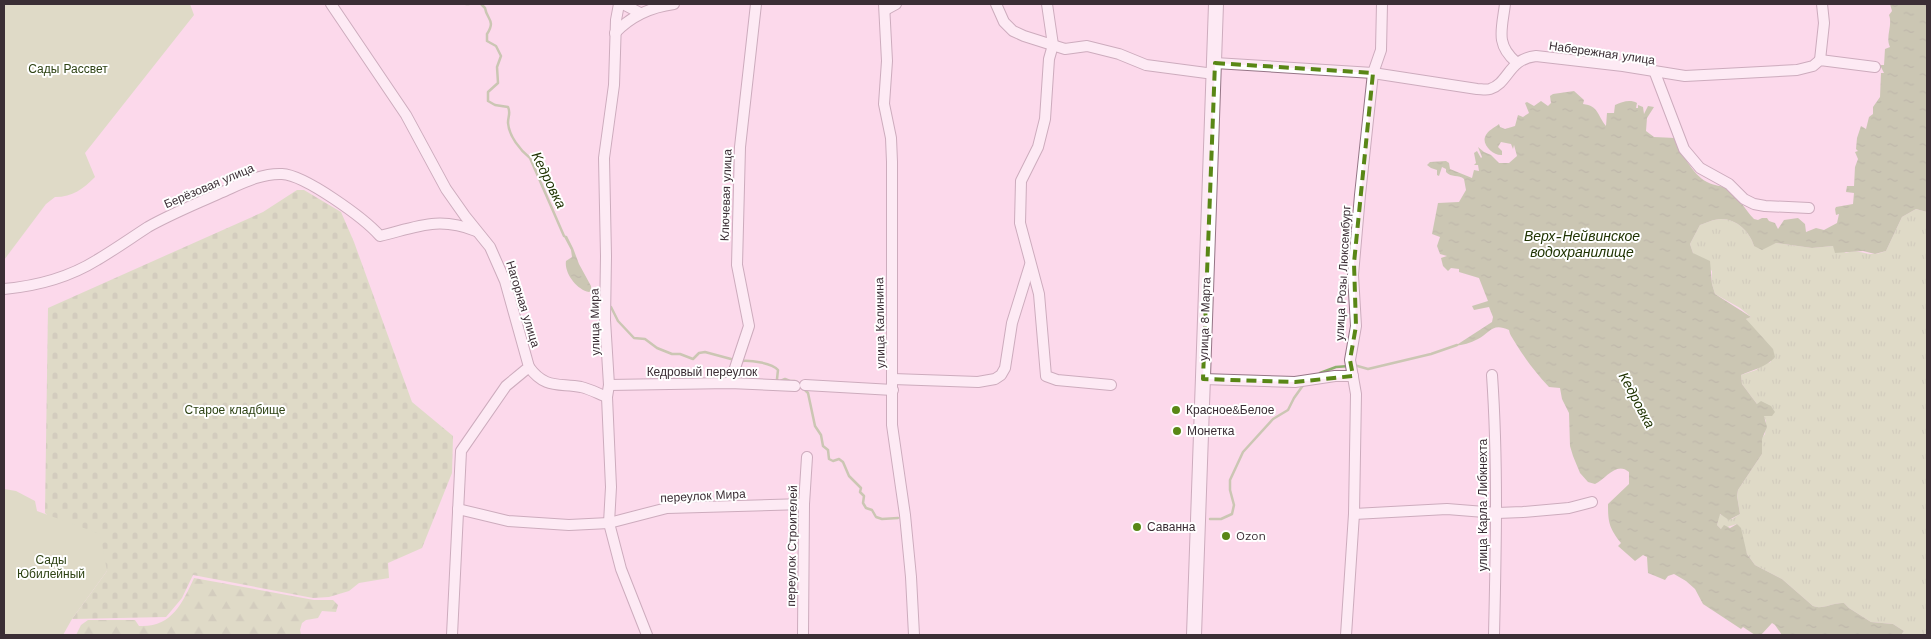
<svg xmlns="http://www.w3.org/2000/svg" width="1931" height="639" font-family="'Work Sans',sans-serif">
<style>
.grass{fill:url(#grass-tufts)}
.forest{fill:url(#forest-firs)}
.cemetery{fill:url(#cemetery-stones)}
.garden{fill:#bcdc9c}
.water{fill:url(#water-ripples)}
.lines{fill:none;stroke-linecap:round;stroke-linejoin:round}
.stream{stroke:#90b070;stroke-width:2.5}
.minor-casing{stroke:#957586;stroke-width:12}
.major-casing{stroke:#957586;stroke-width:16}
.minor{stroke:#fff;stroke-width:10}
.major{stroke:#fff;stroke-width:14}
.marked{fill:none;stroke:#598716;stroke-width:4;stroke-dasharray:10 6;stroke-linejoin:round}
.poi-dot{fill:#598716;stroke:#fff;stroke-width:2}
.labels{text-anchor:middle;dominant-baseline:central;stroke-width:4;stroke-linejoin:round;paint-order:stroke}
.street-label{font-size:12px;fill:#3b2e35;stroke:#fff}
.park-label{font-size:12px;fill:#2d4213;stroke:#fff}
.poi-label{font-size:12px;fill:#3b2e35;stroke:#fff;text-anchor:start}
.water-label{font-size:14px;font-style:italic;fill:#203403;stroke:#fff}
</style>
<defs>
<pattern id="grass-tufts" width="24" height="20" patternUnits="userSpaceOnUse" patternTransform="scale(1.25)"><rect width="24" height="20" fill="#bcdc9c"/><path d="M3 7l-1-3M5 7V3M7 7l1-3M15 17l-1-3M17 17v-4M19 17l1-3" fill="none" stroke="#a2bd87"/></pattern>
<pattern id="forest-firs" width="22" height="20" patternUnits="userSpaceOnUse" patternTransform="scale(1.25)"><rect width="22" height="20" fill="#bcdc9c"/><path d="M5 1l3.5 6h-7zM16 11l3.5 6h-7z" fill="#a2bd87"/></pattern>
<pattern id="cemetery-stones" width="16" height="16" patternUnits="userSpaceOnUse" patternTransform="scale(1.25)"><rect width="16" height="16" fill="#bcdc9c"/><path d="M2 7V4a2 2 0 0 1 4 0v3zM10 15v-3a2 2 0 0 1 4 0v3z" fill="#a2bd87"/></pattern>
<pattern id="water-ripples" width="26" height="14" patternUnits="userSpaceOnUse" patternTransform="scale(1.25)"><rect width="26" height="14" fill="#90b070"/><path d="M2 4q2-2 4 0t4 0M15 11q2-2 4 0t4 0" fill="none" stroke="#77905d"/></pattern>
</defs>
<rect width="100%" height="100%" fill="#fcd9eb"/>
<path class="grass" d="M1916,209l11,3v423h-26l3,-4 -11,-7 -22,-2 -22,-14 -5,-5c-10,-1 -22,7 -31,3l-31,-27 -27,-14 -8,-11 -10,-30 -16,5 -4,-4 2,-11 13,5 8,-5 -3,-18 1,-6 24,-36v-16l3,-4 1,-13 -9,-17 -15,-20 -1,-9 15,-5 8,-6 7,-2 -25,-43 5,-2 -11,-9 -25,-14 -3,-10v-13l-19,-18 -3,-9 10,-19c6,-2 14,-6 21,-6 16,0 29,13 33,27h13l9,-3 36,5 21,-2 13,7c12,-4 16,1 28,1 4,0 8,-2 12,-3l16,-34z"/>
<path class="forest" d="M194,578l120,22h19l5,5 -2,7 -14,-1 -4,7 -12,2 -4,3 -2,7 1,5h-225l5,-10 7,-5h47l4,6c32,2 43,-22 55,-48z"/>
<path class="cemetery" d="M297,190h7l37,22 13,30 58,160 41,34 -1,37 -30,75 -34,15 1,15 -30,5 -10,8 -20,6 -16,1 -120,-23 -11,23 -16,19 -94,2 35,-48 -62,-58 3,-205 215,-96z"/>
<g class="garden">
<path d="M4,4h186l4,11 -109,138 10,24c-12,12 -22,20 -40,20l-9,7 -42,56z"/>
<path d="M4,489l12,2 19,10 2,10 63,23 7,37 -35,48 -9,16h-59z"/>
</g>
<g class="water">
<path d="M1890,4h37v208l-11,-3 -14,8 -16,34 -11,3 -12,-3 -28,2 -2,-7 -21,2 -36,-5 -14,7 -8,-4c-4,-14 -17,-27 -33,-27 -7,0 -15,4 -21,6l-10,19 3,9 17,8 2,23 3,10 36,23 -5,2 27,30 2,8c-8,10 -23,13 -34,18l1,9 15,20 4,-3 10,5 4,6 -3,4h-8l3,11 -5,12v15l-24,36 -1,6 3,18 -11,6 -9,-6 -3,11 4,4 3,-4 6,3 7,-4 4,4 6,26 8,11 27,14 31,27c9,4 21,-4 31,-3l5,5 22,14 22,2 11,7 -3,4h-119l-7,-10 -3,-2 -11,12h-6l-12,-8 -2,2 -38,-25 -8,-15 -9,-8 -12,-7 -6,2 -3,4 -17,-7 -1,-16 -4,-2 -8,6 -17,-15 3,-3c-12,-15 -13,-21 -13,-39l21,-20v-12c-13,-11 -23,7 -34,12l-7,-2 -8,-9 -7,-17 -3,-10 -1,-33 -7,-14 -2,-11 -11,-1c-13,-14 -23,-27 -33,-43 -3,-6 -6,-8 -7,-14 -17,-8 -19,3 -31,9 -8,4 -15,6 -23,7l37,-24 1,-5 -4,-10 -15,3 -2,-4 16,-5 -9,-23 -20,-6v-3l-8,-1 -3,3 -5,-5 -2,-8 6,-2 -7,-2 -3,-8 3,-9 -8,-3 6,-31 21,-1 7,-12 -2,-11c-5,-5 -13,-1 -18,-7v-3l-4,-2 -3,9 -2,-1v-5l-6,-2 -4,-3 3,-3 16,-1 3,2 1,6 22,9 2,-8 5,1 -1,-6h-4l2,-2 -2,-10 3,-2 4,7 1,-1 -4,-10 6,5 7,3 8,8h10l8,-7 -3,-11 -1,4 -2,-5 -10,-2 -3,5 4,4v4c-8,1 -20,-10 -17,-18 3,-7 9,-9 14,-13l1,3 5,2 10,-3 3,-11 5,2 6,-4 -4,-10 2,-1 7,4 7,-5 7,5 3,-3 -1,-7 3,-2 21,-3 10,9 -1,4c16,2 14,11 23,22l1,-13h7l1,-8c7,-3 15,-6 22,-2l-1,5h2v-3l5,2 1,7 4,-8 6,1 -7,11 -1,13 8,6 21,1c6,14 18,37 32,44 7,4 15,3 22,8 11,8 16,20 25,29l4,1 4,-2h5l2,3 6,2 3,6 6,-9 14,-2 7,6 1,8 10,-4 8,2 13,-7 2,-9 -3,1 -1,-6 1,-2 17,-3 1,-11 -8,-1 1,-6h7l1,-19 3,-8 -3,-7 3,-1 -2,-2 1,-11 4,-12 5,3 3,-12 4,-3v-7l7,-10 1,-24h3l-4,-8h4l1,-16 5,-2c-5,-10 3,-22 -1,-32l3,-4z"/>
<path d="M563,235l4,1 6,12 6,16 12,22v5l-2,1c-12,-2 -25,-19 -23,-31l6,-4 -1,-7z"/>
</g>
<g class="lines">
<g class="stream">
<path d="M466,4h3"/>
<path d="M481,4l4,4c2,12 11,12 2,26v7l9,5 5,10 -4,11 1,16 -10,9v9l7,4 13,2c3,6 0,9 0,16 1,13 12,27 22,35l34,78"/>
<path d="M590,289l10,9"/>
<path d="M611,307l7,14 16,17 11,1 12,9 15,6h8l13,5 6,-6 6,-1 26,7"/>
<path d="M741,361c10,-1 31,2 37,9l-1,9 1,3 7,-3 5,2h5l6,4"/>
<path d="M1354,365l14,4 63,-15 26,-9"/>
<path d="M1320,373l16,-6 13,-1"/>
<path d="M804,389l4,4 7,33 6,9 2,11 5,4 1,9 4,2 6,-2 4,3 6,14 12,12 -1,4 4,4 -1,7 3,5 6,2 4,7 6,2 16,-1"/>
<path d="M1210,519h11l11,-5 2,-9 -4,-15v-10l13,-28 30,-33 15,-9 6,-12 10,-14"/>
</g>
<defs>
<g id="minor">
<path d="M331,4l75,111 40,74 19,27 25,31 15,34 24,86 -23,19 -45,65 -9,184"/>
<path d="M619,4l-3,16 -2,65 -10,73 2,98 -1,64 4,65 -2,12 4,90 -2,36 12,46 26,66"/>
<path d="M623,4l17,9"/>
<path d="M884,4l3,57 -3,43 7,34 1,24v263l13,90 6,62 3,58"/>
<path d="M996,4l8,18 9,9 11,5 41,13 22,-3 32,8 27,11 68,9"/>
<path d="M1047,4l6,41 -4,14 -4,60 -7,28 -17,34 -1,42 19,71 7,82 11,4 54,5"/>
<path d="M1505,4c-3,25 -10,40 11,58"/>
<path d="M885,10l11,-6"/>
<path d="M615,33c16,-17 36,-26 59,-29"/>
<path d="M1820,60l4,-37 -2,-19"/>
<path d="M1215,63l158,10 104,16c4,0 9,1 13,0 19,-6 18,-30 46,-33l87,10 62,10 112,-6 16,-4 7,-6 55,7"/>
<path d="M1655,73l29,76 16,19 29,16 15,15 10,5 11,2 44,2"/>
<path d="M4,289c33,-3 64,-11 93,-29 17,-10 34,-22 51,-33 23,-13 48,-23 72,-34 19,-8 40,-20 62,-19 23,1 82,44 98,62 37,-9 58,-20 96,-5"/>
<path d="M529,367c16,22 29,16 52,20 9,2 18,7 26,10"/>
<path d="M1492,375c6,87 4,173 2,260"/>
<path d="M893,379l85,3 17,-3 6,-4 4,-7 7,-45 18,-58"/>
<path d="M1203,379l92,3 40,-6h18"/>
<path d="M730,383l19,-57 -12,-61 3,-118 16,-143"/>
<path d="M609,385l121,-2 65,3"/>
<path d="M805,385l88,5"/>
<path d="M458,509l50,12 61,4 40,-2 58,-15 137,-4"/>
<path d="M1354,514l93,-5 50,4 26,-1 46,-4 23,-6"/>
<path d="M803,635l1,-131 3,-47"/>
<path d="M1346,635l8,-121 2,-120 -6,-34 6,-34 -3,-51 7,-80 13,-122 8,-23 1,-46"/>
</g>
<path id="major" d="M1194,635l22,-631"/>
</defs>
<use href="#minor" class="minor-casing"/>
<use href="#major" class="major-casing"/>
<use href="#minor" class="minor"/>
<use href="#major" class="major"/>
</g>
<path d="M0 0H1931V639H0ZM1215,63l158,10 -19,190 2,63 -6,34 3,16 -58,6 -92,-3z" fill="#fcd9eb" fill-opacity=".55" fill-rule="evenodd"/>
<path class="marked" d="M1215,63l158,10 -19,190 2,63 -6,34 3,16 -58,6 -92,-3z"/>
<g class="poi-dot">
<circle cx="1176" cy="410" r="5"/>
<circle cx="1177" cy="431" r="5"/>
<circle cx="1137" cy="527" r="5"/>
<circle cx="1226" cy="536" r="5"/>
</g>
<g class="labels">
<g class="street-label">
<text transform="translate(1602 53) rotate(8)">Набережная улица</text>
<text transform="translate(209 186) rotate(-23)">Берёзовая улица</text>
<text transform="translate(726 195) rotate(-88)">Ключевая улица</text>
<text transform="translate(1343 273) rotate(-87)">улица Розы Люксембург</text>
<text transform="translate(523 304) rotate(73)">Нагорная улица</text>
<text transform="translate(1205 319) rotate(-88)">улица 8 Марта</text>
<text transform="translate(595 322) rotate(-91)">улица Мира</text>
<text transform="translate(880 323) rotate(-91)">улица Калинина</text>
<text x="702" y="372">Кедровый переулок</text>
<text transform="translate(703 496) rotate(-3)">переулок Мира</text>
<text transform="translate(1483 505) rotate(-90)">улица Карла Либкнехта</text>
<text transform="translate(792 546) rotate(-89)">переулок Строителей</text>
</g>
<g class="park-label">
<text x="68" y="69">Сады Рассвет</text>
<text x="235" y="410">Старое кладбище</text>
<text x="51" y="560">Сады<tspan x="51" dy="14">Юбилейный</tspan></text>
</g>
<g class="poi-label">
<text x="1186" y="410">Красное&amp;Белое</text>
<text x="1187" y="431">Монетка</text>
<text x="1147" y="527">Саванна</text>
<text x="1236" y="536">Ozon</text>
</g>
<g class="water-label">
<text transform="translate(549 180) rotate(64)">Кедровка</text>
<text x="1582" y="236">Верх-Нейвинское<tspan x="1582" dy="16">водохранилище</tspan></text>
<text transform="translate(1637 400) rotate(62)">Кедровка</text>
</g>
</g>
<rect width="1931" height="639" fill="none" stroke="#3b2e35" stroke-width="10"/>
</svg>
